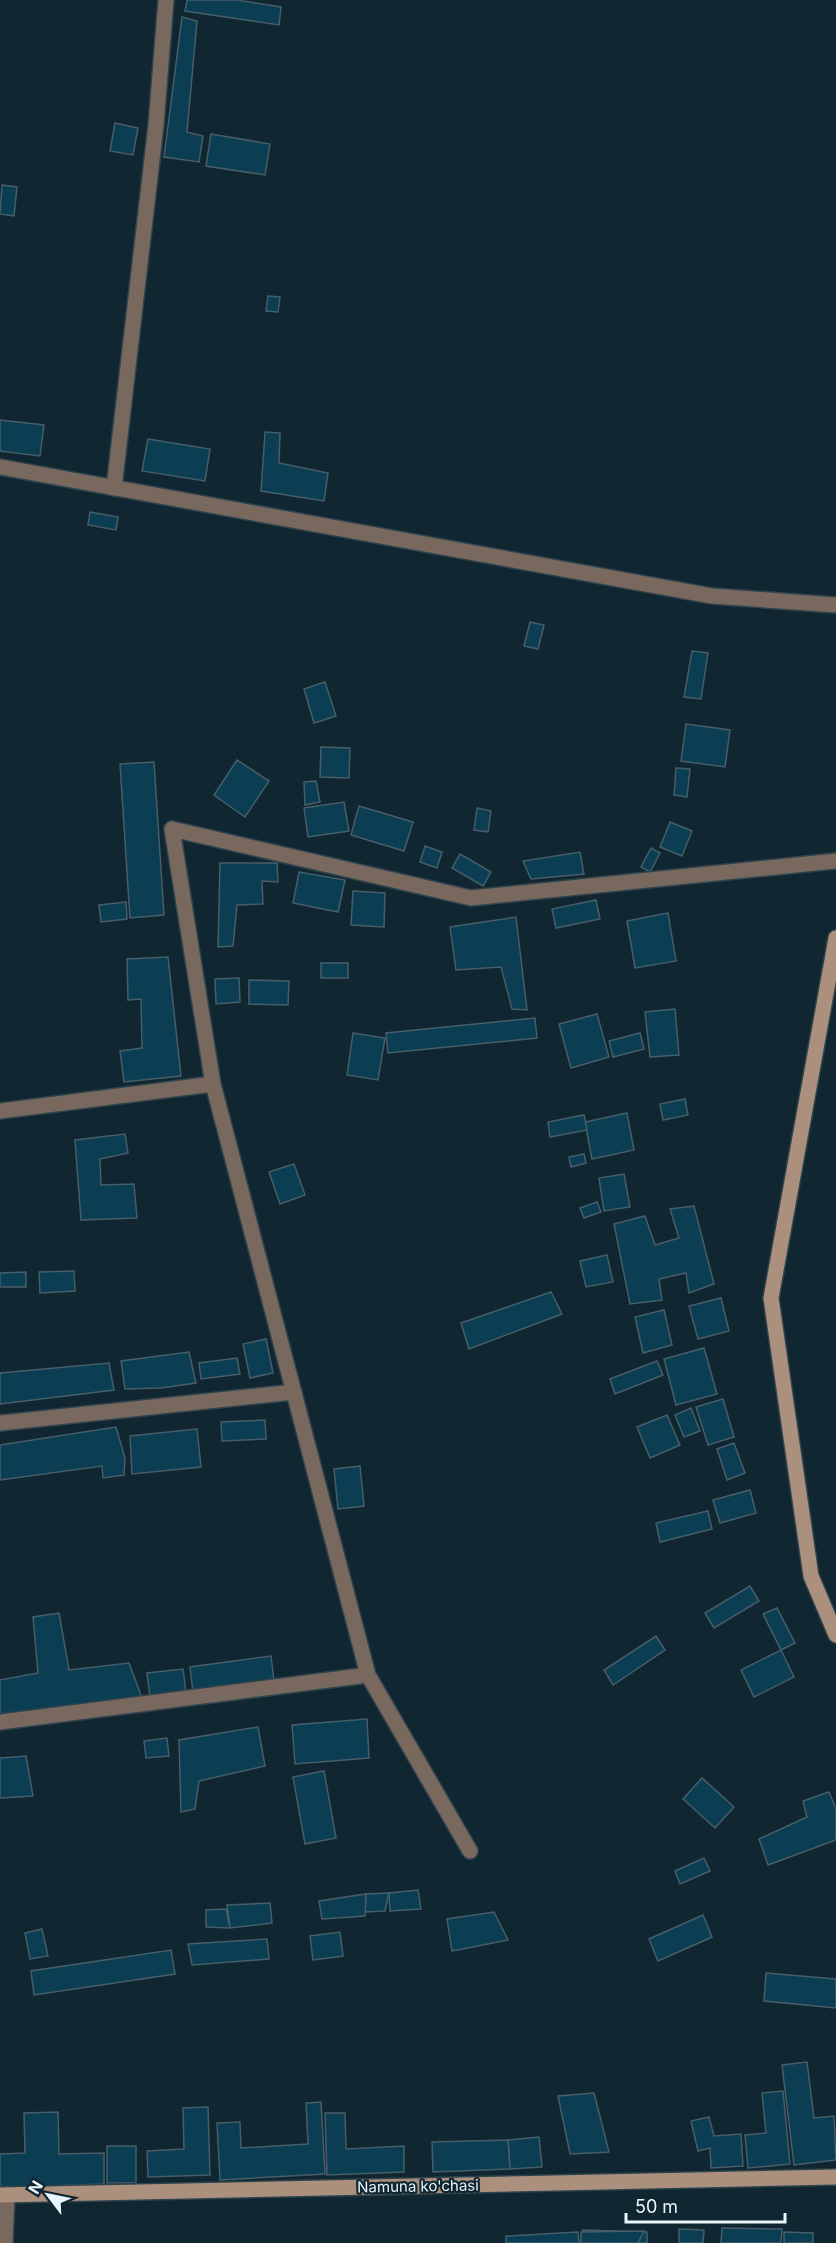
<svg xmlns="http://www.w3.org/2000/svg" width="836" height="2243" font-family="Inter,sans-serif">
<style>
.building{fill:#0b3e52;stroke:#475e6a;stroke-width:1.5}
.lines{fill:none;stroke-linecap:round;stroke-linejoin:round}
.street-casing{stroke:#2e434d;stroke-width:18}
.secondary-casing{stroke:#2e434d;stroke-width:18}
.street{stroke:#79685d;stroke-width:15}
.secondary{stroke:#aa907d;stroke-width:15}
.labels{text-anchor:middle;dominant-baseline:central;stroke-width:4.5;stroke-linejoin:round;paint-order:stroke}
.street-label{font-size:15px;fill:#e8f6fc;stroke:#102630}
</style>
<rect width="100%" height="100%" fill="#102630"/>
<g class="building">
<path d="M187,0h50l44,7 -2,18 -94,-14z"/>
<path d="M182,17l15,4 -10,111 16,4 -4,26 -35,-5z"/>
<path d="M115,123l23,5 -5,27 -23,-4z"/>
<path d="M211,134l59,10 -5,31 -59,-9z"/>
<path d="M2,185l15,2 -3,29 -14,-2z"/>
<path d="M268,296l12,1 -2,15 -12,-1z"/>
<path d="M0,420l44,5 -4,31 -40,-5z"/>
<path d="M265,432l15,1 -1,30 49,10 -4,28 -63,-10z"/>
<path d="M148,439l62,10 -5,32 -63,-10z"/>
<path d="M90,512l28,5 -2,13 -28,-5z"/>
<path d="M530,622l14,3 -6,24 -14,-3z"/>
<path d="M692,651l16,2 -7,46 -17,-2z"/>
<path d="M325,682l11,34 -22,7 -10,-34z"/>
<path d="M686,724l44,6 -5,37 -44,-6z"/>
<path d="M321,747l29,1 -1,30 -29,-1z"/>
<path d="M237,760l32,21 -24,36 -31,-22z"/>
<path d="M154,762l10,153 -34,3 -10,-154z"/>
<path d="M676,768l14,1 -3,28 -13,-2z"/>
<path d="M316,781l4,21 -15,3 -1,-23z"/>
<path d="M344,802l5,29 -41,6 -4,-29z"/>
<path d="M359,806l54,16 -9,29 -53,-16z"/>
<path d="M477,808l14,3 -3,21 -14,-2z"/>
<path d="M670,822l22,9 -10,25 -22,-9z"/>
<path d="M425,846l17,6 -5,16 -17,-6z"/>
<path d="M651,848l9,5 -10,19 -9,-5z"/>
<path d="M580,852l4,22 -53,5 -8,-18z"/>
<path d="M460,854l31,18 -8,14 -31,-18z"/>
<path d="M220,863h57l1,19 -16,-1 1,23 -26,1 -4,41 -15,1z"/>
<path d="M299,872l46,8 -7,32 -45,-9z"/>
<path d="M353,891l32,2 -1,34 -33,-2z"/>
<path d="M596,900l4,19 -44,9 -4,-19z"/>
<path d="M126,902l1,17 -26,3 -2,-17z"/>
<path d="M668,913l8,48 -41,7 -8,-47z"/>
<path d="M516,917l11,93 -15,-1 -11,-42 -45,3 -6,-43z"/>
<path d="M168,957l13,119 -57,6 -4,-31 22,-3 -1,-49 -13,1 -1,-41z"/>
<rect x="321" y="963" width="27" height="15"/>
<path d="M239,978l1,24 -24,2 -1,-25z"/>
<path d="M249,980l40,1 -1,24 -39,-1z"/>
<path d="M675,1009l4,46 -29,2 -5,-45z"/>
<path d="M597,1014l12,43 -38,11 -12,-44z"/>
<path d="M535,1018l2,20 -149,15 -2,-20z"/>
<path d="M353,1033l32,5 -7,42 -31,-5z"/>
<path d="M640,1033l4,16 -31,8 -4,-16z"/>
<path d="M685,1099l3,16 -25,5 -3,-16z"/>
<path d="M627,1113l7,37 -42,9 -7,-37z"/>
<path d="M584,1115l3,15 -37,7 -2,-15z"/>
<path d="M125,1134l3,19 -28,6 1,26 33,-1 3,34 -56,2 -6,-80z"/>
<path d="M584,1154l2,9 -15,4 -2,-10z"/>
<path d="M294,1164l11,31 -25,9 -11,-32z"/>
<path d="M624,1174l6,33 -26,4 -5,-33z"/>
<path d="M597,1202l4,10 -17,6 -4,-10z"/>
<path d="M694,1206l20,78 -25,9 -3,-20 -27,6 3,21 -32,4 -16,-80 31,-8 10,29 24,-7 -9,-29z"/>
<path d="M607,1255l6,27 -27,5 -6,-26z"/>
<path d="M74,1271l1,20 -35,2 -1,-21z"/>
<path d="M26,1272v15h-26v-14z"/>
<path d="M551,1292l11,22 -93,35 -8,-26z"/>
<path d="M721,1298l8,33 -31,8 -9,-33z"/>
<path d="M664,1310l8,35 -29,8 -8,-36z"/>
<path d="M266,1339l7,34 -23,5 -7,-34z"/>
<path d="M704,1348l13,46 -41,11 -12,-46z"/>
<path d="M189,1352l7,31 -35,5 -36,1 -4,-28z"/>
<path d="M237,1358l3,16 -39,5 -2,-16z"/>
<path d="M657,1361l6,14 -48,19 -5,-15z"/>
<path d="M109,1363l5,27 -114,14v-31z"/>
<path d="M723,1399l11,38 -26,8 -12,-38z"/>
<path d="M691,1408l9,23 -16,6 -9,-22z"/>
<path d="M667,1415l13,30 -30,13 -13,-31z"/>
<path d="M265,1420l1,19 -44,2 -1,-19z"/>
<path d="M116,1427l9,31 -1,17 -21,3 -1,-12 -102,14v-35z"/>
<path d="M197,1429l4,38 -69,7 -2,-38z"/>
<path d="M734,1443l11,30 -18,7 -10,-31z"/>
<path d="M360,1466l4,40 -26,3 -4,-40z"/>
<path d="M750,1490l6,23 -36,10 -7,-23z"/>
<path d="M708,1511l4,18 -52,13 -4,-19z"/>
<path d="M750,1586l9,15 -45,27 -9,-15z"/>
<path d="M777,1608l18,35 -14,7 -18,-36z"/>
<path d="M59,1613l10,57 60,-7 13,35 -142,18v-36l38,-7 -5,-56z"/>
<path d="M656,1636l9,14 -52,35 -9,-15z"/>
<path d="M781,1650l13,27 -40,20 -13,-27z"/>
<path d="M271,1656l3,25 -81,11 -3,-25z"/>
<path d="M183,1669l3,23 -36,4 -3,-23z"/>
<path d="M367,1719l2,39 -74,6 -3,-39z"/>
<path d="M258,1727l7,39 -66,15 -4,28 -14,3 -2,-72z"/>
<path d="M167,1738l2,18 -23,2 -2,-17z"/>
<path d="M26,1756l7,40 -33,2v-40z"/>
<path d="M324,1771l12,67 -31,6 -12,-67z"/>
<path d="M702,1778l32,29 -19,21 -32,-29z"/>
<path d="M829,1792l7,17v31l-68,25 -9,-26 48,-22 -4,-16z"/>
<path d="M704,1858l6,13 -30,13 -5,-13z"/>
<path d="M418,1890l3,19 -31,2 -1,-18z"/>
<path d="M389,1893l-4,18 -20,1 1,-18z"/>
<path d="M366,1894l-1,22 -43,3 -3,-18z"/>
<path d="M270,1903l2,20 -42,5 -3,-23z"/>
<path d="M226,1909l4,19 -24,-1v-17z"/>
<path d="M494,1912l14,28 -56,11 -5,-32z"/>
<path d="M703,1915l9,22 -54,24 -9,-22z"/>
<path d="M42,1929l6,27 -18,3 -5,-26z"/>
<path d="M340,1932l3,24 -30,4 -3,-24z"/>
<path d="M267,1939l2,20 -77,6 -4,-21z"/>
<path d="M171,1950l4,24 -141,21 -3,-24z"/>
<path d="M766,1973l70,6v29l-72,-7z"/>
<path d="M807,2062l7,56 20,-2 2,44 -42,5 -12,-100z"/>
<path d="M783,2091l7,73 -42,4 -3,-33 21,-2 -4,-40z"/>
<path d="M594,2093l15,59 -39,2 -12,-58z"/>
<path d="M321,2102l4,72 -105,6 -3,-57 23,-1 1,26 67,-4 -2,-41z"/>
<path d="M208,2107l2,68 -62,2 -1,-26 37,-2 -1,-41z"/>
<path d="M58,2112l1,42 45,-1v31l-104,4v-34l25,-1 -1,-40z"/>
<path d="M325,2113h20l1,36 58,-3v26l-77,3z"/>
<path d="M709,2117l5,19 27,-2 2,32 -32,2 -1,-20 -12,3 -7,-30z"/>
<path d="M539,2137l3,30 -32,2 -2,-29z"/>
<path d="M508,2140l2,29 -77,3 -1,-30z"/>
<rect x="107" y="2146" width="29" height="37"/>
<path d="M722,2228l60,1 -1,14h-60z"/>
<path d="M679,2229l25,1 -1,13h-24z"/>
<path d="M583,2230l64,2v11h-64z"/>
<path d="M644,2231l-6,12h-57v-11z"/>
<path d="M578,2232l1,11h-73v-7z"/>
<path d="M784,2232l29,1v10h-29z"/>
</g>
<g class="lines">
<defs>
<g id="street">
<path d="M0,467l712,129 124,9"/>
<path d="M114,488l42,-363 10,-125"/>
<path d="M0,1111l213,-27"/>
<path d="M0,1423l294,-31"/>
<path d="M0,1722l368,-47"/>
<path d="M470,1851l-102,-176 -155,-591 -41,-255 299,69 365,-37"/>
<path d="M5,2243l2,-48"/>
</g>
<g id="secondary">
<path d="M836,938l-65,360 40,278 25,59"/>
<path d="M0,2195l836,-18"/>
</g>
</defs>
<use href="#street" class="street-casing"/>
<use href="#secondary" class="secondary-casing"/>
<use href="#street" class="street"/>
<use href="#secondary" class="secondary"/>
</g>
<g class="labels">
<g class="street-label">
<text transform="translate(418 2186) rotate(-1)">Namuna ko'chasi</text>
</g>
</g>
<g transform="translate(48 2195) rotate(302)" stroke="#102630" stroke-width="4.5" paint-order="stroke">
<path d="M0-4.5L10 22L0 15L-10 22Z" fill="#e8f6fc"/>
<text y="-9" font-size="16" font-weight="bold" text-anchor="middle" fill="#e8f6fc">N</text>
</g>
<path d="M626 2213v9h159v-9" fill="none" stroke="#e8f6fc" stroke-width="3"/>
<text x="635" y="2213" font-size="18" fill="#e8f6fc" stroke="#102630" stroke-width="4.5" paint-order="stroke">50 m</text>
</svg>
